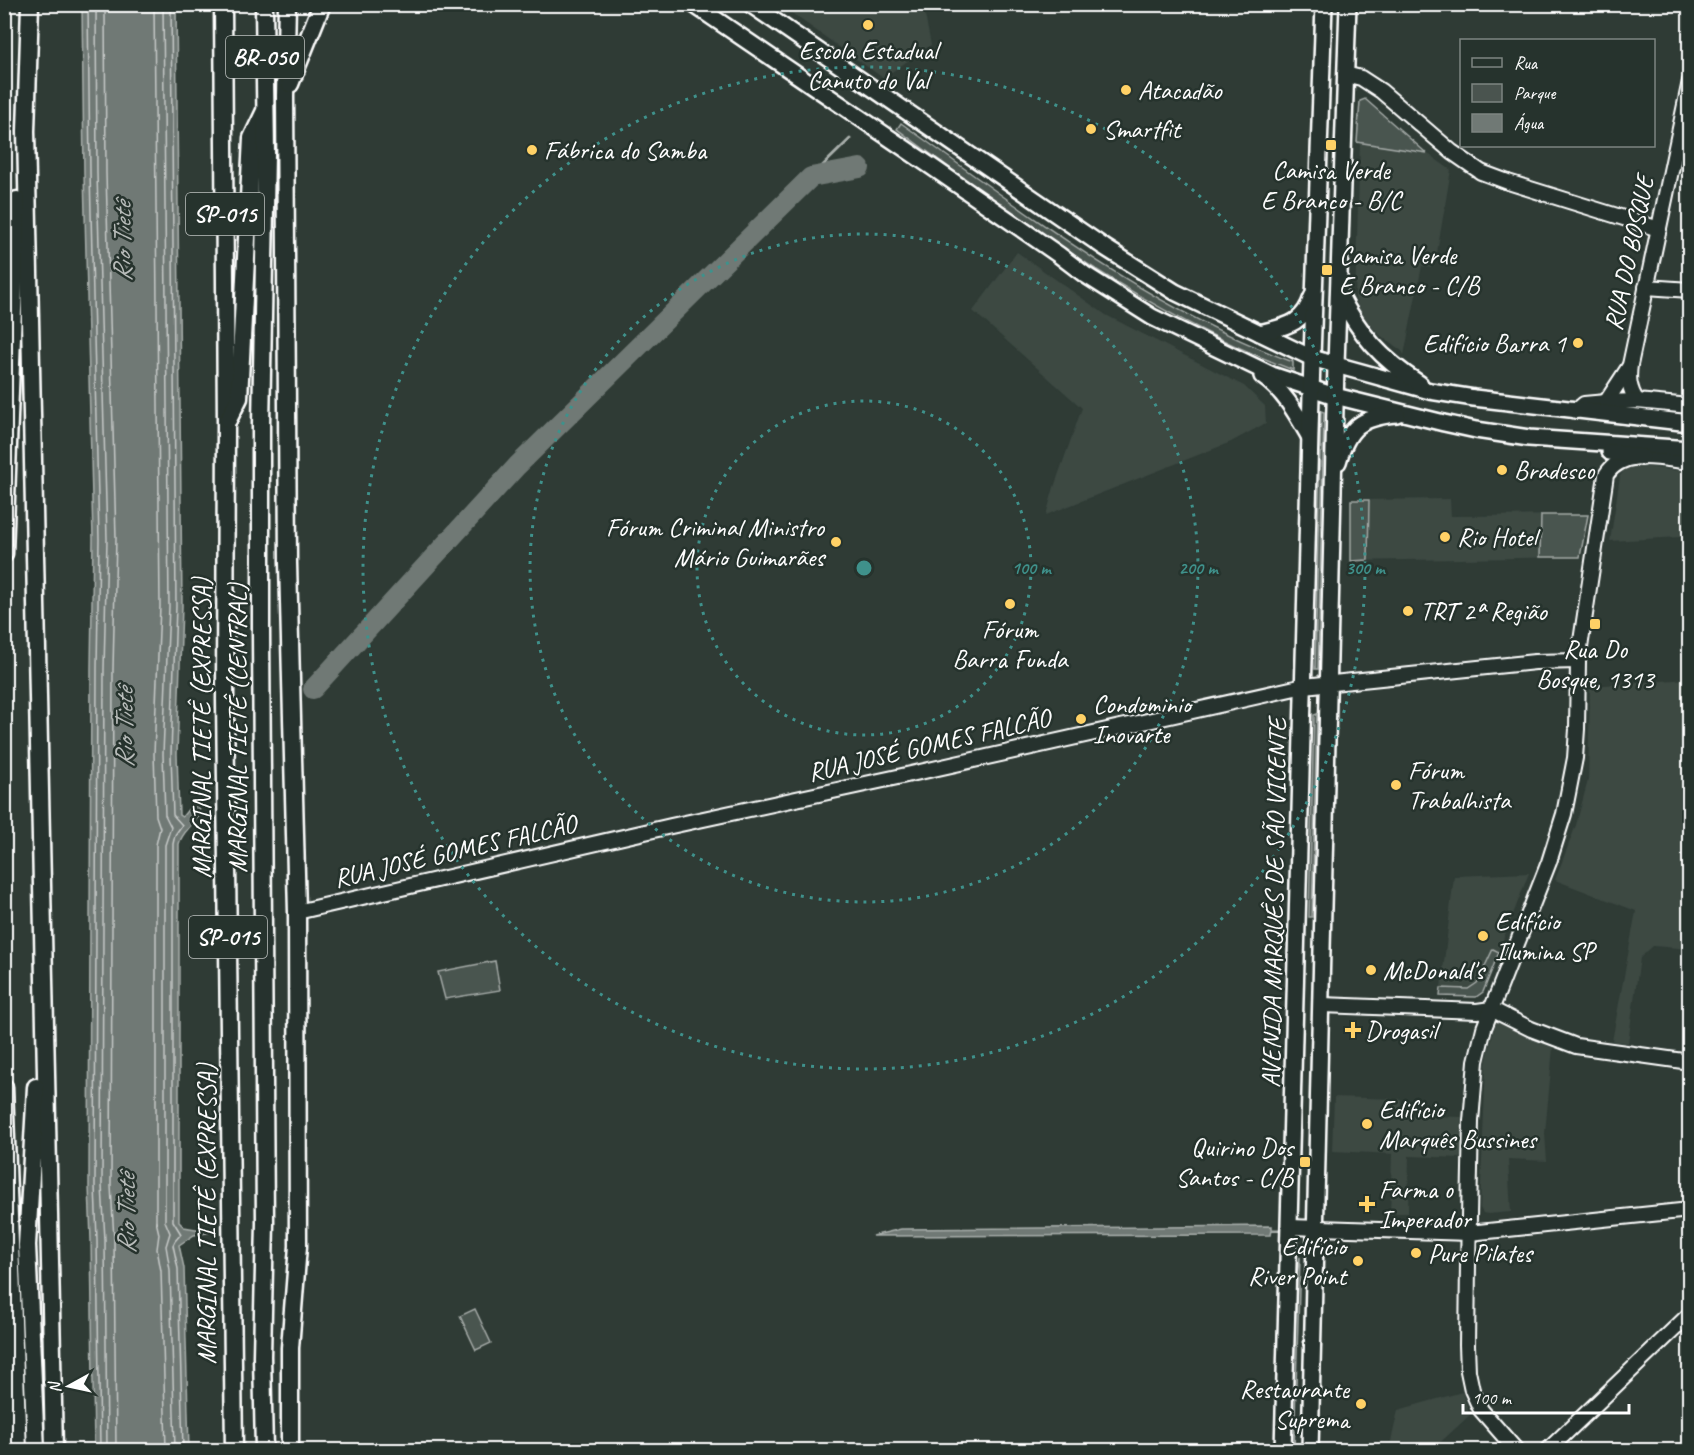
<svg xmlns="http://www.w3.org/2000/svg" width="1694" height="1455" font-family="Caveat,sans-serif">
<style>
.built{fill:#3c4842}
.green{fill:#4a544f;stroke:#a4aaa7;stroke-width:1.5}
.water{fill:#707975;stroke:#a9afac;stroke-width:1.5}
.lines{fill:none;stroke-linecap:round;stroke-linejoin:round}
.shore{stroke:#c6c9c8;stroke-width:1.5}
.stream{stroke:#a9afac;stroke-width:3}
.river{stroke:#707975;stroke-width:20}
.secondary-casing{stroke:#fff;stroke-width:18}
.primary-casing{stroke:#fff;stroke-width:20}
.highway-casing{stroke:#fff;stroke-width:21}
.secondary{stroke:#26332d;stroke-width:14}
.primary{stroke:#26332d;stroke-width:15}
.highway{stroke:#26332d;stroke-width:16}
.ring{fill:none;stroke:#3f918b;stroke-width:3;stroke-dasharray:3 6}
.poi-dot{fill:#ffd166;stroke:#26332d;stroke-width:2}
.labels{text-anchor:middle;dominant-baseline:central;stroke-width:5;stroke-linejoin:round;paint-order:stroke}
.shield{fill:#26332d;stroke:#bec2c0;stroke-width:1.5}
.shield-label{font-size:24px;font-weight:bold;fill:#fff}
.poi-label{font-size:26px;fill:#fff;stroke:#26332d;text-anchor:start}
.street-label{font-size:26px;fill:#fff;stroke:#26332d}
.water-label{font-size:27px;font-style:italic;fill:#b8bcba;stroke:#26332d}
.centre{fill:#3f918b;stroke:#26332d;stroke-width:3}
.ring-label{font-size:18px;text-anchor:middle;font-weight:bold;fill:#3f918b;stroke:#26332d;stroke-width:5;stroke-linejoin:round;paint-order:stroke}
</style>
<rect width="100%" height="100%" fill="#2f3b35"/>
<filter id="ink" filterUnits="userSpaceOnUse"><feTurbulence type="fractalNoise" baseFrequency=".0167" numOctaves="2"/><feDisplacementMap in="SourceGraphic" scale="12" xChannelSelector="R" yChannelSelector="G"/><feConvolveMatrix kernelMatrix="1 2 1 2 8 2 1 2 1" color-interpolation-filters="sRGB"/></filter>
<g filter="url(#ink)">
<g class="built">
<path d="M780,5h143l8,40 -48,33z"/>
<path d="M1365,99l59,52 27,19 -15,89h-3l-2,9 -9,-2 -18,89 -2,-4 -21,-15 -11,-11 -10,-13 -5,-14 5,-155 -3,-1 3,-41z"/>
<path d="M1017,252l89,63 138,71 21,20 1,17 -35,19 -185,73 8,-28 28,-79 -109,-97z"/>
<path d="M1633,465l56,7 1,477 -37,-3 -13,12 -12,85 -16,-2 24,-130 -81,-31 21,-55 12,-45 2,-94 98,-7 -7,-142 -71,4 10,-65 5,-7z"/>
<path d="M1450,499l1,17 137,-1 -8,42 -229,4v-61z"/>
<path d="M1529,873l-46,119 -7,5 -36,-1 14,-120z"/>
<path d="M1498,1020l55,28 -8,85 2,28 -39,-2 3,53 -23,2 -5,-1 -3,-5 6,-145 10,-42z"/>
<path d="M1334,1097l67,2v16l61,2 -1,41 -52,-2 -1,57h-18l2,-59 -60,-3z"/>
<path d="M1462,1392l8,23 -38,35h-43l9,-40z"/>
</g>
<g class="green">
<path d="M1365,99l59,52 3,2 -70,-11 3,-41z"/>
<path d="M901,123c124,88 247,186 392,239v8c-146,-55 -272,-149 -396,-241z"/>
<path d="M1321,411l3,1 -6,257h-3z"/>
<path d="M1351,500h18l-1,60 -17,1z"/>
<path d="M1541,515h47l-8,42h-40z"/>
<path d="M1317,714l-5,203h-3l5,-202z"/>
<path d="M1493,949l6,3 -16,40 -7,5 -36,-1 1,-8 27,1 9,-6z"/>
<path d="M495,961l5,29 -55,9 -7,-27z"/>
<path d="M1300,1257l-6,193h-3l6,-177z"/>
<path d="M475,1309l16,34 -15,7 -16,-34z"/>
</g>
<g class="water">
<path d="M82,5h94l6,601 -5,148 2,61 3,2 17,-21c0,6 2,14 -1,19 -5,11 -16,17 -19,29v378l5,5 29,5 -19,3 -15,10 5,23 5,182h-95l-3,-210 -2,-54 2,-518 2,-129 -9,-366z"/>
<path d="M1272,1226v3l194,6 -194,-5 -1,5 -399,1 29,-7z"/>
</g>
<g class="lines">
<g class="shore">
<path d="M88,4l2,169 9,366 -2,129 -2,517 2,55 3,210"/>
<path d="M96,4l1,169 10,366 -3,130 -2,516 3,55 2,210"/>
<path d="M105,4l1,169 10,365 -3,131 -2,516 3,55 2,210"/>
<path d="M154,4l6,602 -6,148 2,62 4,12 -4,17v376l3,13 -2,15 4,22 5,179"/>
<path d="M163,4l6,602 -6,148 2,61 6,12 -6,18v376l5,12 -4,13 4,24 5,180"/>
<path d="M171,4l5,602 -5,148 2,61 9,10 -7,10 -2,9v377l8,13 -6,7 -2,4 5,24 5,181"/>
</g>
<path class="stream" d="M811,177l39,-38"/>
<path class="river" d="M313,689l204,-223 294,-289 49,-9"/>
<defs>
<g id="secondary">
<path d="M1345,74l16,4 20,13 71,61 29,20 27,10 151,47"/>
<path d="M1646,287l44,3"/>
<path d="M1637,401c-8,-12 -9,-22 -7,-36l60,-284"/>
<path d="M1606,402l23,-35"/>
<path d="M1576,411l8,-7 22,-2 31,-1 53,5"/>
<path d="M297,912l374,-86 222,-48 411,-92 231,-24 43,-1"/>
<path d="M1322,1005l155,6 14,-2 40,20 45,17 114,16"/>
<path d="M1290,1227l179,6 221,-23"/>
<path d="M1516,1450l-35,-40 -9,-20 -4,-19 -1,-26 1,-81 3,-143 5,-60 8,-33 65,-166 15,-48 11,-56 2,-29 1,-68 28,-186c17,-28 57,-16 84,-13"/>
<path d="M1548,1450l142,-136"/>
</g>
<g id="primary">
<path d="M693,4l239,163 127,88 25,19 68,43 120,58 63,21 109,27 32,7 53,8 161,11"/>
<path d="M750,4l354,243 71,45 137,66 24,7 94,26 44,7 216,25"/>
<path d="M1339,294c22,42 41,64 81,90"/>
<path d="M1260,333c26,-7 43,-8 52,-36"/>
<path d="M1262,376c23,16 34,37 47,60"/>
<path d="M1610,452l32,5"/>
<path d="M1338,462c10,-35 23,-45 59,-48"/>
<path d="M1283,1450l29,-1092 12,-354"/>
<path d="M1310,1450l26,-1085 12,-361"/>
</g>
<g id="highway">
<path d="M30,4l-4,127 28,1319"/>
<path d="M223,4l3,419 -1,276 9,751"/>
<path d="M287,4l-2,92 3,467 9,349 1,334 -8,102v102"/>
<path d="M290,84l32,-80"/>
<path d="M228,420l11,-22 13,-260 12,-25"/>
<path d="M4,554l13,-354"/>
<path d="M4,1087l14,363"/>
<path d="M36,1087l-9,158 9,205"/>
<path d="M4,1407l3,43"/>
<path d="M264,1450l-2,-94 3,-133 -4,-592v-206l5,-271 -2,-150"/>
</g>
</defs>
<use href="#secondary" class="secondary-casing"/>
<use href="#primary" class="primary-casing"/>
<use href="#highway" class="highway-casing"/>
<use href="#secondary" class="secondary"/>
<use href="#primary" class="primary"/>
<use href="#highway" class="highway"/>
</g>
</g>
<g class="ring">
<circle cx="864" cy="568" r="167"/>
<circle cx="864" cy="568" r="334"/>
<circle cx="864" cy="568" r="501"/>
</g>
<g class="poi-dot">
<circle cx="868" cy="25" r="6"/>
<circle cx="1126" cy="90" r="6"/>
<circle cx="1091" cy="129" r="6"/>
<rect x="1325" y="139" width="12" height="12" rx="3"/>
<circle cx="532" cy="150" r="6"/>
<rect x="1321" y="264" width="12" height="12" rx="3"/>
<circle cx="1578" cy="343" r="6"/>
<circle cx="1502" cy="470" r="6"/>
<circle cx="1445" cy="537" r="6"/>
<circle cx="836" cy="542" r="6"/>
<circle cx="1010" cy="604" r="6"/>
<circle cx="1408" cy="611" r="6"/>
<rect x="1589" y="618" width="12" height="12" rx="3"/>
<circle cx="1081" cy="719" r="6"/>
<circle cx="1396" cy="785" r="6"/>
<circle cx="1483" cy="936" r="6"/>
<circle cx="1371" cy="970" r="6"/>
<path d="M1350 1021h6v6h6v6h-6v6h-6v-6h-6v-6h6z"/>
<circle cx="1367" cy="1124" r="6"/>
<rect x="1299" y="1156" width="12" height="12" rx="3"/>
<path d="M1364 1195h6v6h6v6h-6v6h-6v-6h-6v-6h6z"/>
<circle cx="1416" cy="1253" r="6"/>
<circle cx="1358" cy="1261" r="6"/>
<circle cx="1361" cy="1404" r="6"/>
</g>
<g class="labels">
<g class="shield">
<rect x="226" y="36" width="78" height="42" rx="4.5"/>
<rect x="186" y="193" width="78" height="42" rx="4.5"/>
<rect x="189" y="916" width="78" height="42" rx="4.5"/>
</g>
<g class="shield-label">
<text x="265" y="57">BR-050</text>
<text x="225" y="214">SP-015</text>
<text x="228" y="937">SP-015</text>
</g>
<g class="poi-label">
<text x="868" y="50" text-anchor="middle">Escola Estadual<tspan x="868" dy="30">Canuto do Val</tspan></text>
<text x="1138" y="90">Atacadão</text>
<text x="1103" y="129">Smartfit</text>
<text x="544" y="150">Fábrica do Samba</text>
<text x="1331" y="170" text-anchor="middle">Camisa Verde<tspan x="1331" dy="30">E Branco - B/C</tspan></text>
<text x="1339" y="255">Camisa Verde<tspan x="1339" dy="30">E Branco - C/B</tspan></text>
<text x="1566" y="343" text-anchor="end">Edifício Barra 1</text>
<text x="1514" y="470">Bradesco</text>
<text x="824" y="527" text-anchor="end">Fórum Criminal Ministro<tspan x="824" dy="30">Mário Guimarães</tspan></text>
<text x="1457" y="537">Rio Hotel</text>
<text x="1420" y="611">TRT 2ª Região</text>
<text x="1010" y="629" text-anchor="middle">Fórum<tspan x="1010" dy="30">Barra Funda</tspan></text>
<text x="1595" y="649" text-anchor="middle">Rua Do<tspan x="1595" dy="30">Bosque, 1313</tspan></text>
<text x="1093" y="704">Condominio<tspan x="1093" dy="30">Inovarte</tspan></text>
<text x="1408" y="770">Fórum<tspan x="1408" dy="30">Trabalhista</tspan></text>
<text x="1495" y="921">Edifício<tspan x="1495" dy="30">Ilumina SP</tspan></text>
<text x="1383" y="970">McDonald's</text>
<text x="1365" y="1030">Drogasil</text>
<text x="1379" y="1109">Edifício<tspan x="1379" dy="30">Marquês Bussines</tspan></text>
<text x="1293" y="1147" text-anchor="end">Quirino Dos<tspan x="1293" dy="30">Santos - C/B</tspan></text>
<text x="1379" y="1189">Farma o<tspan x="1379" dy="30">Imperador</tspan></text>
<text x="1346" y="1246" text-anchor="end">Edifício<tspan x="1346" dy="30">River Point</tspan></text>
<text x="1428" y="1253">Pure Pilates</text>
<text x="1349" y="1389" text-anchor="end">Restaurante<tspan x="1349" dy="30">Suprema</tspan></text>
</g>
<g class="street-label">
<text transform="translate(1629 253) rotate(-78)">RUA DO BOSQUE</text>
<text transform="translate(201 728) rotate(-90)">MARGINAL TIETÊ (EXPRESSA)</text>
<text transform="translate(237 728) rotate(-90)">MARGINAL TIETÊ (CENTRAL)</text>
<text transform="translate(929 745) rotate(-13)">RUA JOSÉ GOMES FALCÃO</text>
<text transform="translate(455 851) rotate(-13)">RUA JOSÉ GOMES FALCÃO</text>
<text transform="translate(1274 903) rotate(-89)">AVENIDA MARQUÊS DE SÃO VICENTE</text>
<text transform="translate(206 1214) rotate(-90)">MARGINAL TIETÊ (EXPRESSA)</text>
</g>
<g class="water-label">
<text transform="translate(122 242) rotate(-90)">Rio Tietê</text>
<text transform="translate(124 728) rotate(-90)">Rio Tietê</text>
<text transform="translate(126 1214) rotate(-90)">Rio Tietê</text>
</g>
</g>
<circle cx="864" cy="568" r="9" class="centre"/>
<g class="ring-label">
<text x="1031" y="574">100 m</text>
<text x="1198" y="574">200 m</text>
<text x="1365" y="574">300 m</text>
</g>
<rect width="1694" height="1455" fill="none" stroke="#26332d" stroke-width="24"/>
<rect x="12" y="12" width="1670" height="1431" fill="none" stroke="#fff" stroke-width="2" filter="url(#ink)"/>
<rect x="1460" y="39" width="195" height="108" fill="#26332d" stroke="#7d8581" stroke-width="1.5"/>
<rect x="1472" y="58" width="30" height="9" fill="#26332d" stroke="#7d8581" stroke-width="1.5"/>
<text x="1514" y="69" font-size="18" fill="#ffffff">Rua</text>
<rect x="1472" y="84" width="30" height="18" fill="#4a544f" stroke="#7d8581" stroke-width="1.5"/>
<text x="1514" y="99" font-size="18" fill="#ffffff">Parque</text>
<rect x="1472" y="114" width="30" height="18" fill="#707975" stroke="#7d8581" stroke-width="1.5"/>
<text x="1514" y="129" font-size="18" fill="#ffffff">Água</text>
<g transform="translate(69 1386) rotate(262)" stroke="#26332d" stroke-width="4.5" paint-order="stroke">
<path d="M0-4.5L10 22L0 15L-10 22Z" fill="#ffffff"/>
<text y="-9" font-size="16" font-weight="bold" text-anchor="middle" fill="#ffffff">N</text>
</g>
<path d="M1463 1404v9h166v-9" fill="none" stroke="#ffffff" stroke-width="3"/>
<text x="1472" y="1404" font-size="18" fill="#ffffff" stroke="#26332d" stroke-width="4.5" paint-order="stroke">100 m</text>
</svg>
